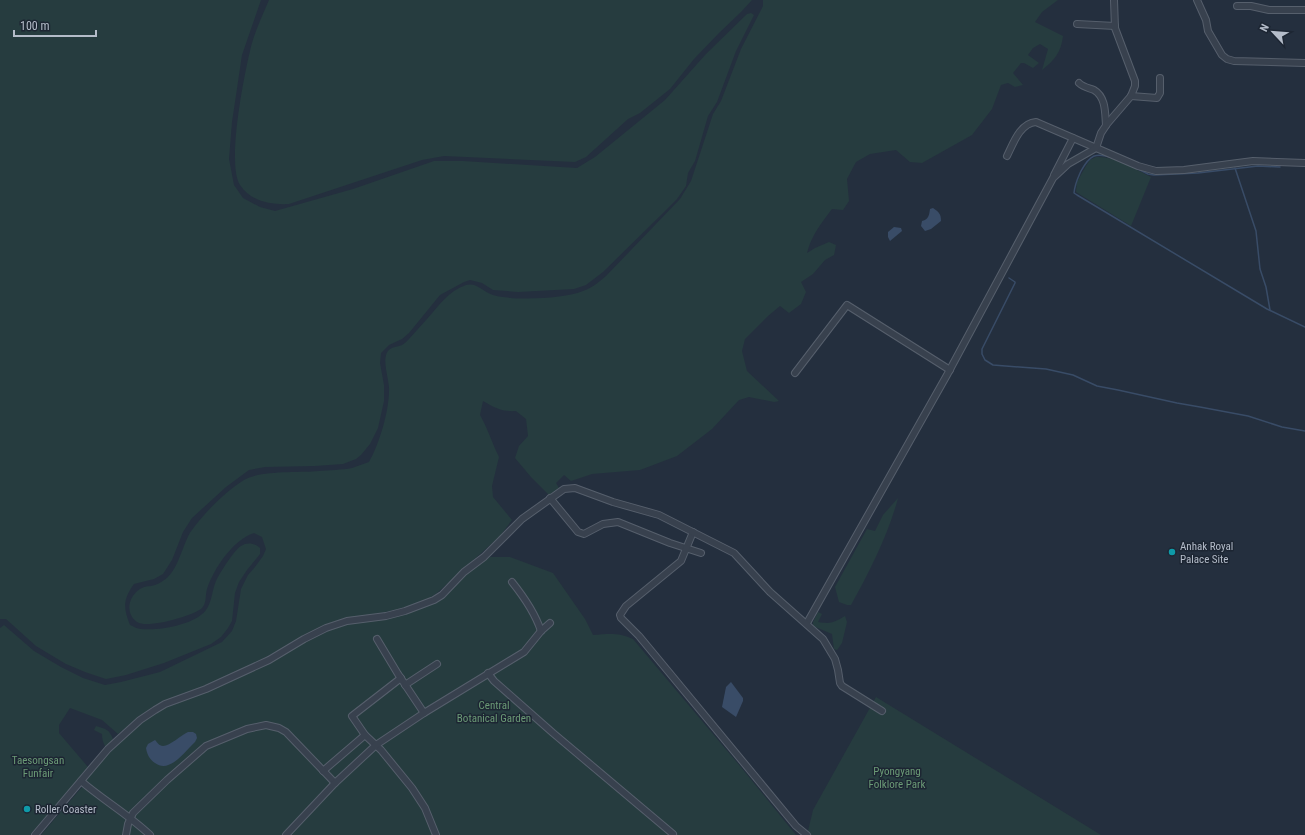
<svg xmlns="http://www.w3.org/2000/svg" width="1305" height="835" font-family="'Roboto Condensed',sans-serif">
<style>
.green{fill:#263c3f}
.water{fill:#394c67}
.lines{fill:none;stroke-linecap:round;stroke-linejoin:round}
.stream{stroke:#394c67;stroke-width:1.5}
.minor-casing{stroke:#565f6c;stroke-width:8}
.minor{stroke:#38414e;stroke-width:6}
.culture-dot{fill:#0f9aa8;stroke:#1d2633;stroke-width:1.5}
.labels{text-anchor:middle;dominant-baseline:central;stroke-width:3;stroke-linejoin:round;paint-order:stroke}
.poi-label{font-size:11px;fill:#b4bcc9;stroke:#1d2633;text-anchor:start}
.park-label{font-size:11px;fill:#6b9a76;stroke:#1d2633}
</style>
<rect width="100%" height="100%" fill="#242f3e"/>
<g class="green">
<path d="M0,0h261l-19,55 -10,67 -3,37 5,26 9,13 17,9 15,4 78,-22 81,-28h29l114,7 18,-11 70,-57 41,-46 41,-40 4,-1 3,2 -18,36 -19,51 -9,14 -13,45 -7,12 -2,13 -9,13 -17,17 -57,56 -17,13 -12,4 -56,3 -25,-2 -11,-7 -12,-3 -6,2 -24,13 -31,38 -7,6 -13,6 -8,8 -1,10 4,22v16l-6,27 -8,16 -9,11 -5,4 -13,5 -28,2 -50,1 -16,3 -23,17 -34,31 -9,14 -11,28 -9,14 -9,5 -20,5c-11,15 -11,24 -4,41 3,1 7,4 11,4 17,2 54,-4 65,-19 6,-8 6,-20 10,-29 3,-7 19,-32 25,-35 6,-4 14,-3 19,2v6l-13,16 -8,12 -4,11 -3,28 -4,7 -7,9 -10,7 -47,19 -38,12 -20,4 -21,-7 -19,-8 -30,-18 -30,-27h-6z"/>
<path d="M269,0h483l-11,12 -22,21 -25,26 -24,30 -30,24 -12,6 -42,38 -11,5 -131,-6 -22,4 -133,44c-18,1 -39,-3 -49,-19 -14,-21 5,-116 12,-142 4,-14 11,-29 17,-43z"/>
<path d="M763,0h295l-16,12 -7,10 28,14c-2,16 -8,24 -21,34l6,-21 -8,-5 -7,4 -5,7 11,8 -6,5 -9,-5h-3l-8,10 10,12 -8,2 -7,-4 -7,2 -9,24 -20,26 -50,28 -12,-1 -14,-12 -26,4 -14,8 -9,17 2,22 -6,9 -11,-1c-10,13 -21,27 -25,44l8,-5 14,-6 7,3 -2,10 -9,5 -12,14 -12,8 5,10 -5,12 -12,9 -9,-7 -12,10 -23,23 -3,12 5,20 32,30 -5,1 -25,-5 -10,3 -27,29 -35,27 -37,14 -48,4 -21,7 -7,-6 -8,8 3,5 -10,7 -18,-18 -16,-19 4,-12 9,-10 -2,-17 -10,-8c-14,1 -21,-3 -33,-10l-3,14c8,14 12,28 19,42l-7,29 1,11 19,23 -12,16 -63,57 -13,9 -28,8 -46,9 -26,7 -86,46 -85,35 -35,27 -16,-14 -32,-12 -11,17v8l29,34 23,-16 34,-32 14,-9 46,-18 57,-25 46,-27 20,-11 18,-6 77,-16 60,-47 7,-3h20l43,16 32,46 8,16c15,-1 25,-3 40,4l107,127 56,69h-755l41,-48 -5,-6 -47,54h-30v-207l4,-3 30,26 27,16 22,11 22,7 16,-3 39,-10 62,-30 10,-11 4,-10 5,-32 7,-14 7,-8 8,-11 3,-7 -4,-12 -8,-4c-21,7 -40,35 -47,56 -2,7 0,15 -6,20 -10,7 -53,20 -64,13 -12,-9 -9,-25 3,-33 3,-2 7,-3 11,-3 23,-5 27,-26 35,-45 2,-4 3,-8 6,-11 13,-18 33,-38 52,-50 16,-10 55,-7 75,-9 10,-1 23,-1 33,-3 6,-2 11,-4 17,-6 10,-17 20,-51 20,-71 1,-10 -8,-31 -1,-40 3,-4 9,-4 14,-6 2,-1 5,-4 7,-6 6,-7 12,-13 18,-20 12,-13 21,-28 39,-34 11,-3 17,7 27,10 20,6 71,4 90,-4 9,-3 16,-9 23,-15l74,-77 11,-18 22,-67 8,-13 20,-52 22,-43z"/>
<path d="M1096,157c19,-1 39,12 55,20l-20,49 -55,-34 1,-10 9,-16 4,-6z"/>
<path d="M898,498c-9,35 -29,75 -47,107h-4l-8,-3 -4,-15 32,-58 8,2 8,-16z"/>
<path d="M818,612l4,2 -4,8c13,2 15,1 27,-6l2,6 -5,21 -5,7 -3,-1 -2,-15 -19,-8v-4z"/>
<path d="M876,697l225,138h-294l6,-25z"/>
<path d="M96,726c10,3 13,3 17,13l-2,4 -5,4c-3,-3 -4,-9 -4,-13l-8,-4z"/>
</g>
<g class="water">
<path d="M933,208c6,4 8,6 8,13l-10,8 -6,2 -4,-5 1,-5c7,-2 7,-6 8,-12z"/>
<path d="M894,227l7,1 1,3 -12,10 -2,-4v-5z"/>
<path d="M731,682l12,16v3l-7,16 -14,-10 4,-20z"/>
<path d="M188,732h5l3,2 1,4 -2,4c-10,9 -25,32 -40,21 -6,-4 -8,-9 -9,-15l2,-4 7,-4c2,2 4,6 8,6 7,0 18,-11 25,-14z"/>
</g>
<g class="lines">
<g class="stream">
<path d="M1113,158c-18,-6 -23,-3 -32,13 -4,9 -6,12 -7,22l3,2 190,114 38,18"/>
<path d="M1136,168l12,6 6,1 44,-2 60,-7 22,1"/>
<path d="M1235,168l21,63 4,38 6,18 4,23"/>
<path d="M1009,278l6,4v1l-33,66v5l3,6 8,5 53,4 27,6 24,11 21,4 59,13 23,4 48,9 34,11 23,4"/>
</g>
<defs>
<g id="minor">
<path d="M1197,0l9,20 2,11 14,24 5,4 7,2 71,2"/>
<path d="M1237,6h14l18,4h36"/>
<path d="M1077,24l38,2"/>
<path d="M1079,83c4,4 10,5 15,7 12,7 11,23 12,35"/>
<path d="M1131,96l26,2 3,-5v-15"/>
<path d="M1007,156c6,-12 13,-33 29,-34l102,44 18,5 28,-1 69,-9 52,2"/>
<path d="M1054,175l19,-37"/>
<path d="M795,373l52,-68 103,65"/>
<path d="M550,498l28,34 6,2 19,-10 15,-2 52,21 31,10"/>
<path d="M693,532l-12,29 -55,45 -6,9 1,3 18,18 157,190 11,9"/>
<path d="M512,582c12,15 23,31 29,49"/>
<path d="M807,623l140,-248 106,-197 15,-14 28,-16 5,-15 6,-9 24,-28 4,-10v-5l-20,-53 -1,-28"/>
<path d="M377,639l21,35 26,39"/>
<path d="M488,673l6,8 59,52 120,101"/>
<path d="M401,678l-49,38 13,19 16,15 31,38 13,20 11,27"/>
<path d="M405,685l32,-21"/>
<path d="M323,771l42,-36"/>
<path d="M81,781c22,19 48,34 69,54"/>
<path d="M35,835l73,-86 32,-29 15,-10 10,-6 41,-15 63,-29 35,-21 22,-11 21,-7 39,-5 19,-5 29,-11 8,-5 22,-23 20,-15 38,-38 42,-30 11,-1 38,14 46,13 75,38 36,39 53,47 12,20 3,11 2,13 2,3 40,25"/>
<path d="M126,835l2,-11 5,-11 34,-33 39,-34 41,-17 19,-4 13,3 7,4 49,51"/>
<path d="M286,835l49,-52 41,-38 48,-32 100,-61 17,-21 9,-8"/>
</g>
</defs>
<use href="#minor" class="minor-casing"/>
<use href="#minor" class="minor"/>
</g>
<g class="culture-dot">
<circle cx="1172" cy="552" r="4"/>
<circle cx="27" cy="809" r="4"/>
</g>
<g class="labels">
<g class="poi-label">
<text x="1180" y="546">Anhak Royal<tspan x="1180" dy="13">Palace Site</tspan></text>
<text x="35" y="809">Roller Coaster</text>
</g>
<g class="park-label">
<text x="494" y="705">Central<tspan x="494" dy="13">Botanical Garden</tspan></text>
<text x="38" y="760">Taesongsan<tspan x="38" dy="13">Funfair</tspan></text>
<text x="897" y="771">Pyongyang<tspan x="897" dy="13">Folklore Park</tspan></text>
</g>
</g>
<g transform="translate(1273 32) rotate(296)" stroke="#1d2633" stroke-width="3" paint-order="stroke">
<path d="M0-3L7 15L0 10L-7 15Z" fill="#b4bcc9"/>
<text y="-6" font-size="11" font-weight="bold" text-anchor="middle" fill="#b4bcc9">N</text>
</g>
<path d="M14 30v6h82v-6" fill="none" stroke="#b4bcc9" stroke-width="2"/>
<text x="20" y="30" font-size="12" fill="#b4bcc9" stroke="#1d2633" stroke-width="3" paint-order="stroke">100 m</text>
</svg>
